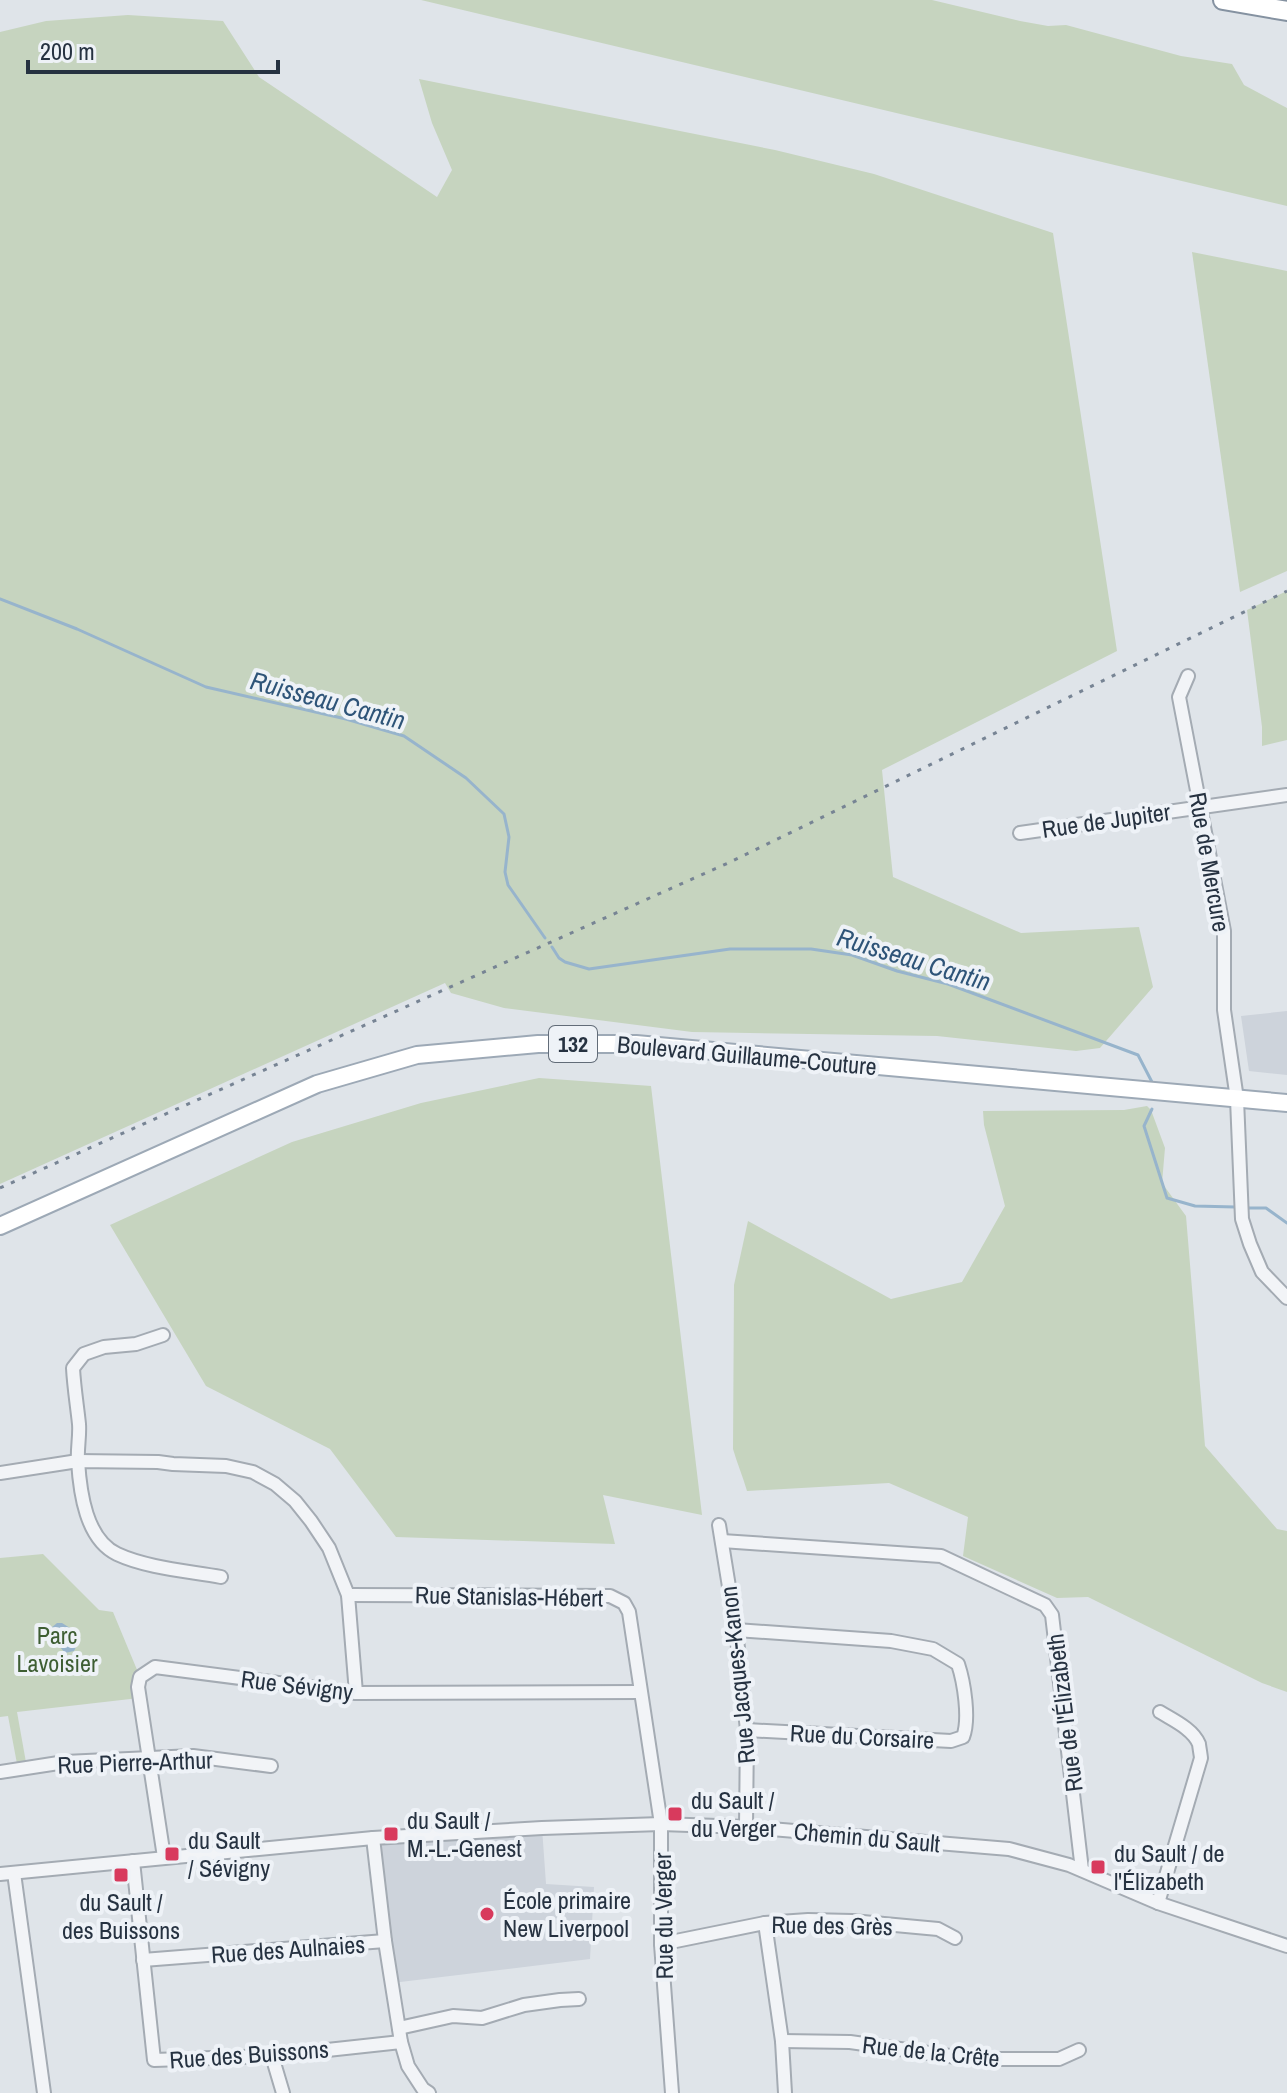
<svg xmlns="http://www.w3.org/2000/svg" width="1287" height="2093" font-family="'Archivo Narrow',sans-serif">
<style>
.built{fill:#cdd3db}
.green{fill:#c6d4bf}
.water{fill:#97b4cc}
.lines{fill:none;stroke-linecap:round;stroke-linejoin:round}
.stream{stroke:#97b4cc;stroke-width:3}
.minor-casing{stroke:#a4abb3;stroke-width:16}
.major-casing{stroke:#9da9b6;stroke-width:20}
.highway-casing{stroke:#8592a1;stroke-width:22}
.minor{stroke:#f2f4f7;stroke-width:12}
.major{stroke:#fff;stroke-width:16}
.highway{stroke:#fff;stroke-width:18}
.rail{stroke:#778494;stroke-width:3;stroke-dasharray:4 8;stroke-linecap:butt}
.poi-dot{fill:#d83a5d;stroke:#eef2f7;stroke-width:3}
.labels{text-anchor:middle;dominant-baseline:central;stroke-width:8;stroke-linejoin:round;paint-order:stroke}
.shield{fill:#eef2f7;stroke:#626c78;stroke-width:2}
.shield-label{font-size:22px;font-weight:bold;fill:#263241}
.street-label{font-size:24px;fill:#263241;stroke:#eef2f7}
.park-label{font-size:24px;fill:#3e5e33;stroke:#eef2f7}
.poi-label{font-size:24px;fill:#263241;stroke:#eef2f7;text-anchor:start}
.water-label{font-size:26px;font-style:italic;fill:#2e5478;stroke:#eef2f7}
</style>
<rect width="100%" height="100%" fill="#dfe4e9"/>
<g class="built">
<path d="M1287,1011v64l-38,-4 -8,-55z"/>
<path d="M542,1828l4,56 48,3 -4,72 -198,24 -19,-145z"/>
</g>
<g class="green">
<path d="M421,0h511l88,21 28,5 18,-1 115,31 51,8 12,21 43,23v98z"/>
<path d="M128,15l95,6 36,56 178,120 15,-27 -20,-47 -13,-44 356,71 99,24 179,59 64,418 -235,119 11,107 128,56 118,-6 14,60 -53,61 -24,3 -139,-15 -245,-4 -188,-24 -53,-15 -6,-10 -445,201v-1152l46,-11z"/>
<path d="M1192,252l95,19v300l-47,21z"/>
<path d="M1287,591v149l-25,6v-19l-15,-117z"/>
<path d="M539,1078l112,8 51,429 -99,-20 12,49 -219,-7 -66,-88 -124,-63 -96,-161 182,-83 129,-39z"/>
<path d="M1147,1106l4,4 14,38 -3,35 24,33 19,230 72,83 10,2v161l-25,-9 -174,-86 -31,1 -94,-42 5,-39 -79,-34 -142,8c-4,-14 -10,-28 -14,-42l1,-164 14,-64 143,78 71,-17 43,-76 -21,-81 -1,-14 141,-1z"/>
<path d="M43,1554l56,56 14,2 27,65 -1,21 -122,14 10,56 -9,1 -10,-53 -8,1v-159z"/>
</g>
<path class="water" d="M57,1623h5l8,5 6,19 -2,4 -9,2 -14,-17v-8z"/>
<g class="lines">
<g class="stream">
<path d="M0,599l77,30 129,58 140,32 58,17 62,42 38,36 5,23 -4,35 3,13 37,53"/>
<path d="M552,947l7,11 6,4 24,7 141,-20h81l41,6 45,16 51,13 190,71 15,29"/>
<path d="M1152,1109l-8,17 23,72 28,8 40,1"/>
<path d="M1249,1208h17l21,15"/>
</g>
<defs>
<g id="minor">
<path d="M1188,676l-9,21 45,234v79l13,89 5,120 8,25 12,28 25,26"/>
<path d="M1020,833l267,-38"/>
<path d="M163,1335l-27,9 -32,3 -20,7 -11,14c1,19 4,37 6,56 1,12 -2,25 -1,37 2,32 8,78 39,93 30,14 71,17 104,23"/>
<path d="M0,1473l78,-12 80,1 15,2 53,2 27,6 22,12 20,17 16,20 18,27 19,47 8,98"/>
<path d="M719,1525l17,105 11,100 -1,97"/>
<path d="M722,1541l219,15 104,49 7,10 30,255"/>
<path d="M348,1595l262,1 14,7 5,9 32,212v120l11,149"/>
<path d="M736,1630l155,11 42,8 25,15c6,18 12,55 5,73l-12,4 -204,-11"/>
<path d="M0,1772l65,-10 128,-6 78,10"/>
<path d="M373,1838l12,103 16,101 7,24 15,23 6,4"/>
<path d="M164,1857l-26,-170 2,-10 15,-10 201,26 284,-1"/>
<path d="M133,1861l21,199 118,-4 129,-14"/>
<path d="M14,1873l30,220"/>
<path d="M0,1874l373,-36 169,-10 119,-4 85,3 263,22 60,16 89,38 129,43"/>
<path d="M1158,1903l43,-145c0,-1 -2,-13 -2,-14 -6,-15 -26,-24 -39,-32"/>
<path d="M765,1923l17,118 3,52"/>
<path d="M661,1944l104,-21 43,-3 44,1 86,8 17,9"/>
<path d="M143,1960l242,-19"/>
<path d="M399,2028l54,-12 29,2 42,-13 36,-5 19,-1"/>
<path d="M782,2041l68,1 114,16 26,1h69l20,-9"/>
<path d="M272,2056l11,37"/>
</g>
<path id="major" d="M0,1226l317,-142 100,-29 121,-11h98l651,59"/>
<path id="highway" d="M1223,0l64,11"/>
</defs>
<use href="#minor" class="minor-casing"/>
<use href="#major" class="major-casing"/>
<use href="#highway" class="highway-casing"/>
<use href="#minor" class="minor"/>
<use href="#major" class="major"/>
<use href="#highway" class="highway"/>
<path class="rail" d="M0,1188l728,-325 559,-272"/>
</g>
<g class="poi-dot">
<rect x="667" y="1806" width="16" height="16" rx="4"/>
<rect x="383" y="1826" width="16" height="16" rx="4"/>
<rect x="164" y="1846" width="16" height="16" rx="4"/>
<rect x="1090" y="1859" width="16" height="16" rx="4"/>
<rect x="113" y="1867" width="16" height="16" rx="4"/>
<circle cx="487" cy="1914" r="8"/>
</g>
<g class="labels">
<rect class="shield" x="549" y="1026" width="48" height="36" rx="6"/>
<g class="shield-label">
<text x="573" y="1044">132</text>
</g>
<g class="street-label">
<text transform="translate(1106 820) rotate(-8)">Rue de Jupiter</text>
<text transform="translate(1210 862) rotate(80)">Rue de Mercure</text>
<text transform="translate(747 1055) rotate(5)">Boulevard Guillaume-Couture</text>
<text transform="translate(509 1596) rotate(1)">Rue Stanislas-Hébert</text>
<text transform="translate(737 1675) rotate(-96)">Rue Jacques-Kanon</text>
<text transform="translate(297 1685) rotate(7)">Rue Sévigny</text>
<text transform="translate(1064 1713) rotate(-97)">Rue de l'Élizabeth</text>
<text transform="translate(862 1736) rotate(3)">Rue du Corsaire</text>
<text transform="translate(135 1762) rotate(-2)">Rue Pierre-Arthur</text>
<text transform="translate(867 1837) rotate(5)">Chemin du Sault</text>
<text transform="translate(663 1916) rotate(-91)">Rue du Verger</text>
<text transform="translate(832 1925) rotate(1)">Rue des Grès</text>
<text transform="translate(288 1949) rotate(-4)">Rue des Aulnaies</text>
<text transform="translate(931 2051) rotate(6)">Rue de la Crête</text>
<text transform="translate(249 2054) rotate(-4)">Rue des Buissons</text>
</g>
<g class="park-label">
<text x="57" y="1635">Parc<tspan x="57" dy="28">Lavoisier</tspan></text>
</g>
<g class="poi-label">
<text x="691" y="1800">du Sault /<tspan x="691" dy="28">du Verger</tspan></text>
<text x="407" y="1820">du Sault /<tspan x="407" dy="28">M.-L.-Genest</tspan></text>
<text x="188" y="1840">du Sault<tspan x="188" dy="28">/ Sévigny</tspan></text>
<text x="1114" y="1853">du Sault / de<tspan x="1114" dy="28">l'Élizabeth</tspan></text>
<text x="503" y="1900">École primaire<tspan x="503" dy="28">New Liverpool</tspan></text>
<text x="121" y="1902" text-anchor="middle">du Sault /<tspan x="121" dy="28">des Buissons</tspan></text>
</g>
<g class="water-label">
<text transform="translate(328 700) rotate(15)">Ruisseau Cantin</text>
<text transform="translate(914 959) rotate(17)">Ruisseau Cantin</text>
</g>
</g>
<path d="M28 60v12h250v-12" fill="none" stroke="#263241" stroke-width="4"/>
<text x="40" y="60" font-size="24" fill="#263241" stroke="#eef2f7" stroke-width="6" paint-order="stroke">200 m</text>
</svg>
